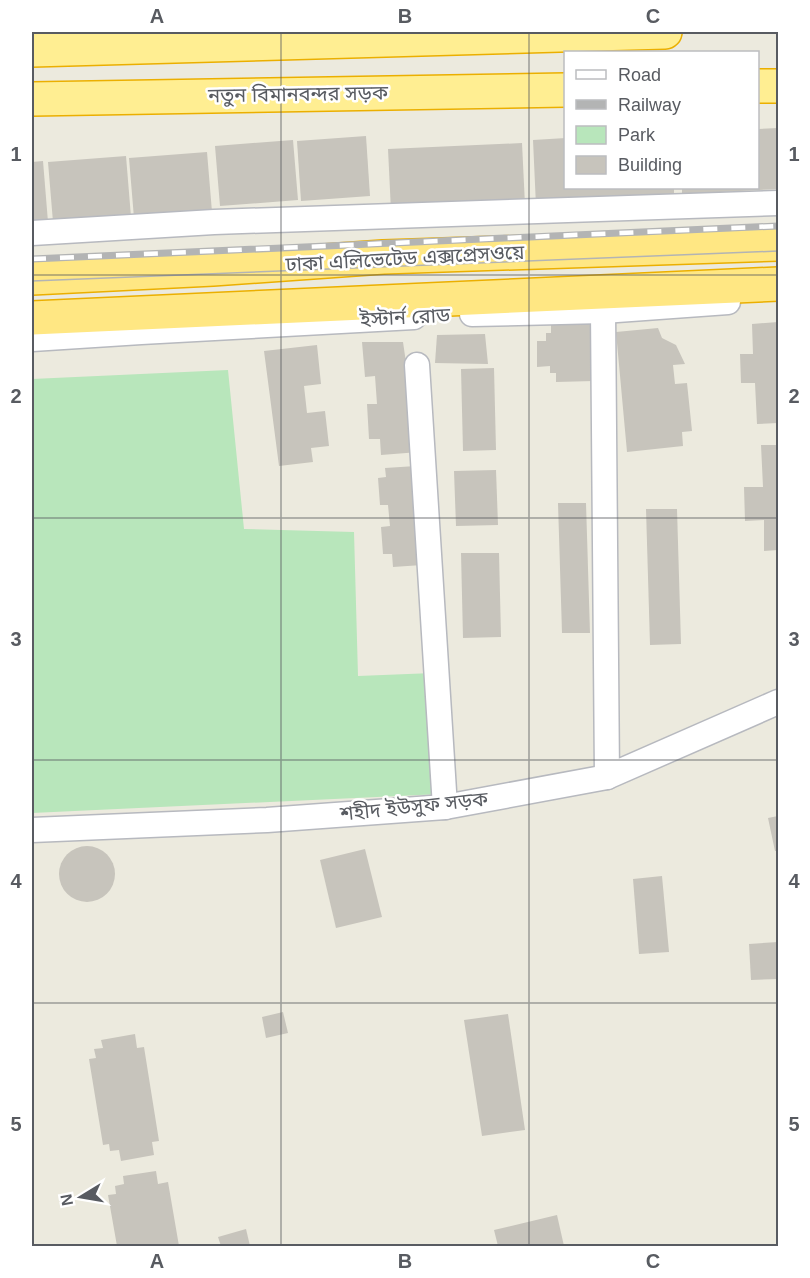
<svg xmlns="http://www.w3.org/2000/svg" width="810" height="1278" font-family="Helvetica,'Noto Sans Bengali',sans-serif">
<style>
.green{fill:#b8e6bb}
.building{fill:#c7c4bc}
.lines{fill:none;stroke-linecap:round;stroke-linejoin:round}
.minor-casing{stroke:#b7b9bf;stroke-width:27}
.trunk-casing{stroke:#ebaf00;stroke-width:36}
.motorway-casing{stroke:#ebaf00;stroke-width:36}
.minor{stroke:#fff;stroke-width:24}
.trunk{stroke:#ffee92;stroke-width:33}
.motorway{stroke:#ffe783;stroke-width:33}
.tram{stroke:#b3b4b4;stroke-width:1.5}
.rail-casing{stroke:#b3b4b4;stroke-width:7}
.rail{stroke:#fff;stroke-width:4.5;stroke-dasharray:14;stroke-linecap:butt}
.grid{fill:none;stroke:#585b61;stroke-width:1.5;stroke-opacity:0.55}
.labels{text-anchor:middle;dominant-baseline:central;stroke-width:5;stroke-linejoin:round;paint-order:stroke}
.street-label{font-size:20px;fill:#585b61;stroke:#fff}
.neatline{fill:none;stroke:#585b61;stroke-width:2}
.grid-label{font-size:20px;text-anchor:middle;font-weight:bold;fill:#585b61}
</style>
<rect width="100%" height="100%" fill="#eceade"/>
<path class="green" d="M228,370l16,159 110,3 4,144 75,-3 8,121 -409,19v-434z"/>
<g class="building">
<path d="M778,128v61l-96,5v-6h76v-59z"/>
<path d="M366,136l4,60 -69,5 -4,-60z"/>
<path d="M566,138v50h108v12l-138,6 -3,-66z"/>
<path d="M293,140l5,60 -78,6 -5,-60z"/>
<path d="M522,143l3,62 -134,6 -3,-62z"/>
<path d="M207,152l5,60 -78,6 -5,-60z"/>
<path d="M126,156l5,61 -78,5 -5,-60z"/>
<path d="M43,161l5,61 -16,1v-61z"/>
<path d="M592,321l2,60 -38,1v-9h-6v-7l-13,1v-26h9v-8h5v-10z"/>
<path d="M778,322v101l-21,1 -2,-41h-14l-1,-29h13l-1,-30z"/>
<path d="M658,328l4,10 14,7 9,19 -12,1 2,19 12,-1 5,48 -10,1 1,14 -56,6 -11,-120z"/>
<path d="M485,334l3,30 -53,-1 2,-28z"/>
<path d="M362,342h41l16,110 -38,3 -1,-16h-11l-2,-35h10l-2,-28 -10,1z"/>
<path d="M317,345l4,39 -17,2 3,27 18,-2 4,35 -18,2 2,14 -34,4 -15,-115z"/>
<path d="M494,368l2,82 -33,1 -2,-82z"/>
<path d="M761,445h17v105l-14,1v-31l-19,1 -1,-34h19z"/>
<path d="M416,466l6,99 -29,2 -1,-13h-9l-2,-27 9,-1 -2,-21h-8l-2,-27 8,-1 -1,-9z"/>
<path d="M496,470l2,55 -42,1 -2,-55z"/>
<path d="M558,503h28l4,130h-28z"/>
<path d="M646,509h31l4,135 -31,1z"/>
<path d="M461,553h38l2,84 -38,1z"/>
<path d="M778,816v35h-3l-7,-33z"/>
<circle cx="87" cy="874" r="28"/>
<path d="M365,849l17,68 -46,11 -16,-68z"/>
<path d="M662,876l7,76 -30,2 -6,-75z"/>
<path d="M778,942v37l-27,1 -2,-36z"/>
<path d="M283,1012l5,21 -22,5 -4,-21z"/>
<path d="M508,1014l17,116 -43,6 -18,-116z"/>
<path d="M135,1034l2,14 7,-1 15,94 -7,1 2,13 -33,6 -2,-11 -9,1 -1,-7 -6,1 -14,-86 7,-1 -2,-9 9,-1 -2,-8z"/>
<path d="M156,1171l2,13 10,-2 11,64h-62l-9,-51 8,-1 -1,-8 9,-2 -1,-8z"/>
<path d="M557,1215l7,31h-66l-4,-16z"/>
<path d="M246,1229l4,17h-29l-3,-9z"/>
</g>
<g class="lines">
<defs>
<g id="minor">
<path d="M32,233l182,-11 564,-19"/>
<path d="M603,311l4,466"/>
<path d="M472,314l131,-3 125,-9"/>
<path d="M32,339l109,-7 273,-15"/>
<path d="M417,365l28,442"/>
<path d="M32,830l235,-10 178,-13 162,-30 171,-75"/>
</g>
<g id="trunk">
<path d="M32,50l633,-18"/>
<path d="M758,86h20"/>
<path d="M32,99l534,-9"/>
</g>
<g id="motorway">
<path d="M32,278l181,-9 170,-12 395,-13"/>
<path d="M32,318l746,-34"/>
</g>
</defs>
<use href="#minor" class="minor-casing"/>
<use href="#trunk" class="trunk-casing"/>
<use href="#motorway" class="motorway-casing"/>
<use href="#minor" class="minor"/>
<use href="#trunk" class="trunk"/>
<use href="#motorway" class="motorway"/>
<path class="tram" d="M32,281l746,-30"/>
<defs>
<path id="rail" d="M32,259l746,-33"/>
</defs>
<use href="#rail" class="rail-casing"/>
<use href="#rail" class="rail"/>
</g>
<path class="grid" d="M281,32v1214M529,32v1214M32,275h746M32,518h746M32,760h746M32,1003h746"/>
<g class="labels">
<g class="street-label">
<text transform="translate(298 94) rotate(-1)">নতুন বিমানবন্দর সড়ক</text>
<text transform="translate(405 258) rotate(-3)">ঢাকা এলিভেটেড এক্সপ্রেসওয়ে</text>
<text transform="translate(405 317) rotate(-3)">ইস্টার্ন রোড</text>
<text transform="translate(414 806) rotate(-6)">শহীদ ইউসুফ সড়ক</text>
</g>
</g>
<rect width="810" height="1278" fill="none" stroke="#ffffff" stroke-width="66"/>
<rect x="564" y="51" width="195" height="138" fill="#ffffff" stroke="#bcbdc0" stroke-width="1.5"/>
<rect x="576" y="70" width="30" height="9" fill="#ffffff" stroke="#bcbdc0" stroke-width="1.5"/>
<text x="618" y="81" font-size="18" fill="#585b61">Road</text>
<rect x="576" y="100" width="30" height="9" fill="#b3b4b4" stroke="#bcbdc0" stroke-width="1.5"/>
<text x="618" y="111" font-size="18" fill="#585b61">Railway</text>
<rect x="576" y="126" width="30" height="18" fill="#b8e6bb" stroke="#bcbdc0" stroke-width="1.5"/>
<text x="618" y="141" font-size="18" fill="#585b61">Park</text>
<rect x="576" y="156" width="30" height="18" fill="#c7c4bc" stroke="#bcbdc0" stroke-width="1.5"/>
<text x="618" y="171" font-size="18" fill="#585b61">Building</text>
<g transform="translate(81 1197) rotate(259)" stroke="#ffffff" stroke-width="4.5" paint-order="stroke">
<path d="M0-4.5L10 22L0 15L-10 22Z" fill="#585b61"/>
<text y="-9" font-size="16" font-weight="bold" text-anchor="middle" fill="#585b61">N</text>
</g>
<rect x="33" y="33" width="744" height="1212" class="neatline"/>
<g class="grid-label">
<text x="157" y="23">A</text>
<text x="405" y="23">B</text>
<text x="653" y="23">C</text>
<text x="16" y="161">1</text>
<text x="794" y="161">1</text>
<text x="16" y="403">2</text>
<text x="794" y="403">2</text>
<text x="16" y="646">3</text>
<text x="794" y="646">3</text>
<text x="16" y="888">4</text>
<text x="794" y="888">4</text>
<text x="16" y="1131">5</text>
<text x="794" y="1131">5</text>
<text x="157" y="1268">A</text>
<text x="405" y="1268">B</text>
<text x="653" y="1268">C</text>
</g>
</svg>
